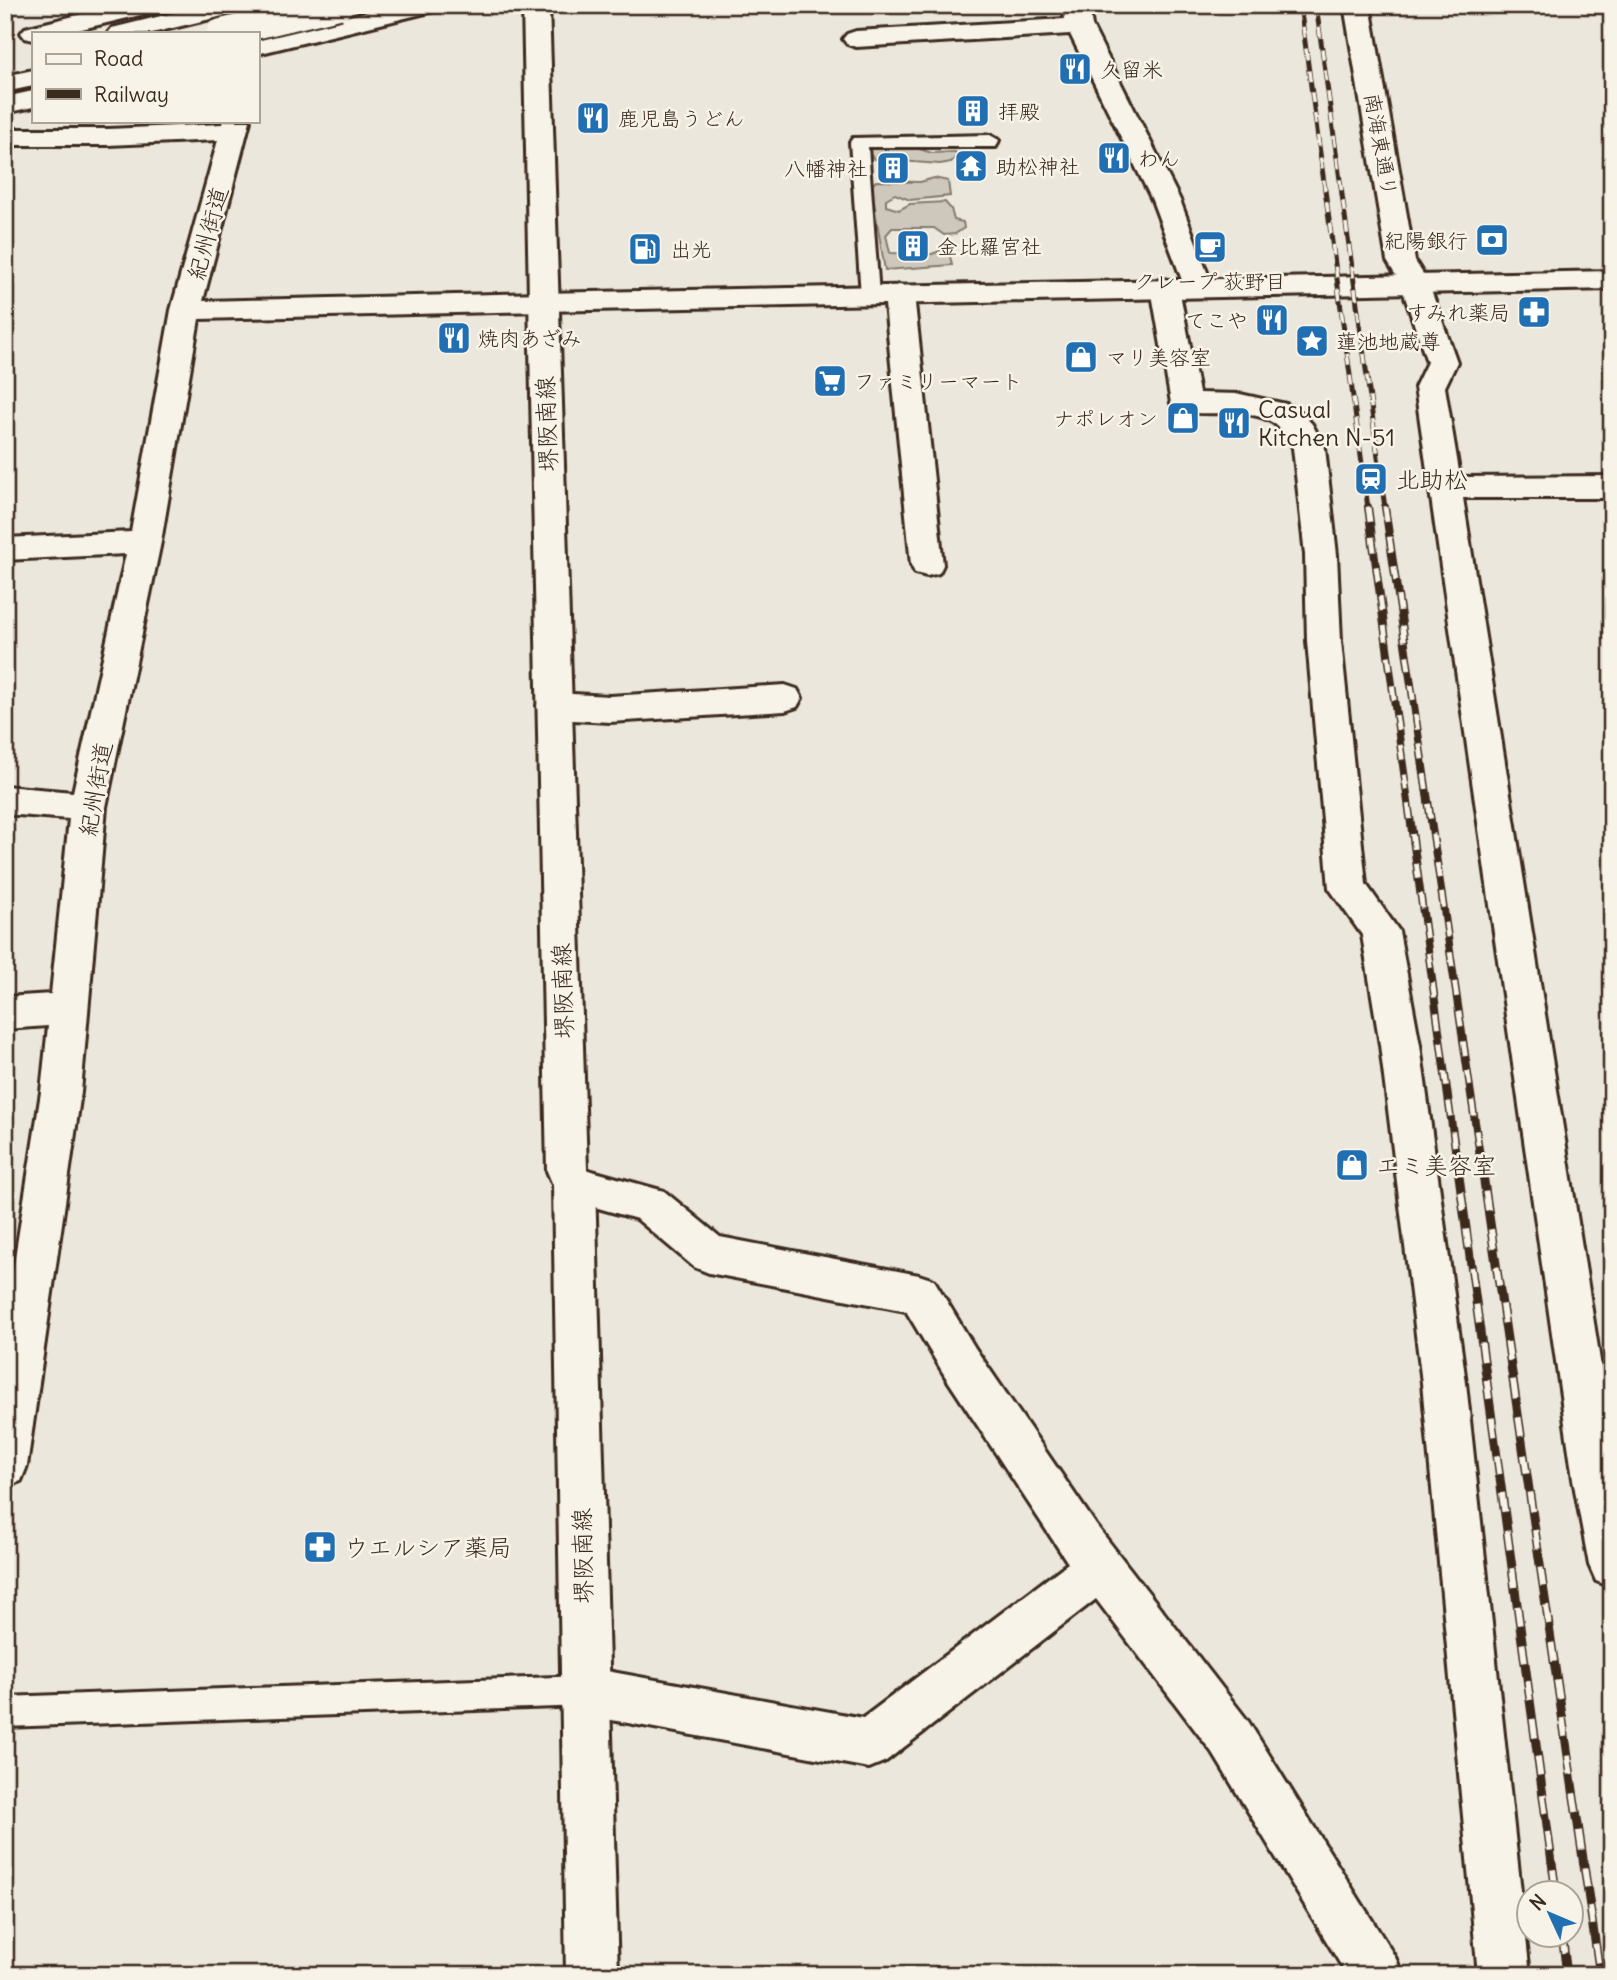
<svg xmlns="http://www.w3.org/2000/svg" width="1617" height="1980" font-family="Delius,'Klee One',sans-serif">
<style>
.green{fill:#cec8bc;stroke:#84796d;stroke-width:2}
.lines{fill:none;stroke-linecap:round;stroke-linejoin:round}
.service-casing{stroke:#3b2a1e;stroke-width:6}
.minor-casing{stroke:#3b2a1e;stroke-width:6}
.tertiary-casing{stroke:#3b2a1e;stroke-width:6}
.secondary-casing{stroke:#3b2a1e;stroke-width:6}
.primary-casing{stroke:#3b2a1e;stroke-width:6}
.motorway-casing{stroke:#3b2a1e;stroke-width:6}
.service{fill:#f7f3e8;fill-rule:evenodd}
.minor{fill:#f7f3e8;fill-rule:evenodd}
.tertiary{fill:#f7f3e8;fill-rule:evenodd}
.secondary{fill:#f7f3e8;fill-rule:evenodd}
.primary{fill:#f7f3e8;fill-rule:evenodd}
.motorway{fill:#f7f3e8;fill-rule:evenodd}
.rail-far2-casing{stroke:#3b2a1e;stroke-width:5}
.rail-far1-casing{stroke:#3b2a1e;stroke-width:8}
.rail-casing{stroke:#3b2a1e;stroke-width:9}
.rail-far2{stroke:#f7f3e8;stroke-width:3.5;stroke-dasharray:11;stroke-linecap:butt}
.rail-far1{stroke:#f7f3e8;stroke-width:5;stroke-dasharray:15;stroke-linecap:butt}
.rail{stroke:#f7f3e8;stroke-width:6;stroke-dasharray:19;stroke-linecap:butt}
.motorway-bridge-casing{stroke:#3b2a1e;stroke-width:32;stroke-linecap:butt}
.motorway-bridge{stroke:#f7f3e8;stroke-width:28}
.labels{text-anchor:middle;dominant-baseline:central;stroke-width:5;stroke-linejoin:round;paint-order:stroke}
.far-poi-label{font-size:21px;fill:#3b2a1e;stroke:#f7f3e8;text-anchor:start}
.far-street-label{font-size:21px;fill:#3b2a1e;stroke:#f7f3e8}
.street-label{font-size:24px;fill:#3b2a1e;stroke:#f7f3e8}
.poi-label{font-size:24px;fill:#3b2a1e;stroke:#f7f3e8;text-anchor:start}
</style>
<rect width="100%" height="100%" fill="#ece7dc"/>
<filter id="ink" filterUnits="userSpaceOnUse"><feTurbulence type="fractalNoise" baseFrequency=".0143" numOctaves="2"/><feDisplacementMap in="SourceGraphic" scale="14" xChannelSelector="R" yChannelSelector="G"/><feConvolveMatrix kernelMatrix="1 2 1 2 8 2 1 2 1" color-interpolation-filters="sRGB"/></filter>
<g filter="url(#ink)">
<g class="green">
<path d="M880,145l36,3 16,5 23,-1 3,3 -7,7 -11,2 -66,-5 -7,-8 4,-5z"/>
<path d="M934,178l14,3 2,15 -40,4 -15,-6 -9,5v7l13,4 11,-6 35,-2 6,7 3,11 9,2 1,6 -9,6 -11,1 -10,-7h-42l-6,7 4,18 42,1 11,-4 7,6 2,9 -67,5 -14,-84 5,-5 44,1z"/>
</g>
<g class="lines">
<defs>
<g id="service">
<path d="M990,135l9,5 -3,7h-128l11,148 -2,4h-14l-2,-4 -11,-153 3,-4z"/>
<path d="M585,1676l11,4 4,11 -4,11 -11,4 -580,21v-30z"/>
</g>
<g id="minor">
<path d="M1063,5h26l3,21 88,174 33,88 -4,6 -10,3 -10,-3 -4,-6 -33,-88 -82,-166 -214,13 -9,-3 -4,-5 4,-5 9,-3 209,-12z"/>
<path d="M1344,5h26l45,256 13,21 29,80 -12,25 15,90 152,-1v22h-149l149,938v151l-16,-6 -7,-16 -16,-86 -158,-1092 12,-25 -27,-80 -13,-21z"/>
<path d="M224,121h26l-47,180 340,-8 10,3 5,6 -5,6 -10,3 -344,8 -38,223 -55,265 -25,285 -54,374 -6,15 -16,6v-166l36,-229 7,-66 -43,3v-32l46,-3 18,-175 -64,-5v-28l68,6 53,-238 -121,6v-22l126,-6 40,-222 47,-170 -110,5h-103v-16h103l115,-5z"/>
<path d="M1165,279l10,3 4,6 20,105 41,1 46,10 15,8 11,12 13,24 12,107 4,86 25,243 33,47 21,114 46,338 64,592h-52l-56,-592 -42,-338 -18,-110 -33,-47 -22,-247 -2,-86 -12,-107c-22,-52 -75,-27 -118,-38l-4,-7 -20,-115 4,-6z"/>
<path d="M899,285l10,3 5,6 29,271 -4,8 -12,3 -12,-3 -4,-8 -27,-271 5,-6z"/>
<path d="M785,685l12,4 5,9 -5,9 -12,4 -175,11 -56,-3 -12,-4 -5,-9 5,-9 12,-4 56,3z"/>
<path d="M574,1166l90,25 56,46 199,38 15,5 41,68 121,177 152,196 147,236 8,18h-56l-133,-220 -118,-156 -210,162 -17,7 -284,-53 -17,-7 -7,-17 7,-17 17,-7 278,51 205,-155 -123,-187 -39,-65 -197,-38 -15,-6 -57,-48 -78,-22 -6,-13 6,-13z"/>
</g>
<path id="tertiary" d="M1612,271v18l-1069,22 -10,-3 -5,-6 5,-6 10,-3z"/>
<path id="secondary" d="M523,5h26l38,1164 8,15 23,791h-52l-13,-790 -6,-14z"/>
<g id="primary">
<path d="M119,5h45l-3,5 -96,23h-32v7l-8,-2 -4,-5 4,-5z"/>
<path d="M396,5h45l-3,5 -181,44v-16z"/>
<path d="M549,5c-6,9 -12,9 -22,6l-4,-5z"/>
<path d="M33,91v16l-28,6v-16z"/>
</g>
<g id="motorway">
<path d="M206,5h45l-3,5 -96,23h-44l4,-5z"/>
<path d="M33,70v16l-28,6v-16z"/>
</g>
</defs>
<use href="#service" class="service-casing"/>
<use href="#minor" class="minor-casing"/>
<use href="#tertiary" class="tertiary-casing"/>
<use href="#secondary" class="secondary-casing"/>
<use href="#primary" class="primary-casing"/>
<use href="#motorway" class="motorway-casing"/>
<use href="#service" class="service"/>
<use href="#minor" class="minor"/>
<use href="#tertiary" class="tertiary"/>
<use href="#secondary" class="secondary"/>
<use href="#primary" class="primary"/>
<use href="#motorway" class="motorway"/>
<defs>
<g id="rail-far2">
<path d="M1300,5l68,503"/>
<path d="M1316,5l69,503"/>
</g>
<g id="rail-far1">
<path d="M1368,507l88,649"/>
<path d="M1385,507l95,649"/>
</g>
<g id="rail">
<path d="M1456,1154l100,738"/>
<path d="M1480,1154l120,821"/>
<path d="M1562,1934l5,41"/>
</g>
</defs>
<use href="#rail-far2" class="rail-far2-casing"/>
<use href="#rail-far1" class="rail-far1-casing"/>
<use href="#rail" class="rail-casing"/>
<use href="#rail-far2" class="rail-far2"/>
<use href="#rail-far1" class="rail-far1"/>
<use href="#rail" class="rail"/>
<defs>
<path id="motorway-bridge" d="M221,33l118,-28"/>
</defs>
<use href="#motorway-bridge" class="motorway-bridge-casing"/>
<use href="#motorway-bridge" class="motorway-bridge"/>
</g>
</g>
<defs>
<symbol id="restaurant-square" viewBox="-11 -11 22 22"><rect x="-9" y="-9" width="18" height="18" rx="4" fill="#1f6fb2" stroke="#f7f3e8"/><path d="M-5-6h1v4h1v-4h1v4h1v-4h1v5L-1.5 .5V6h-2V.5L-5-1ZM5-6V6H3V1.5H1.5Q1.5-4 5-6Z" fill="#fff"/></symbol>
<symbol id="building-square" viewBox="-11 -11 22 22"><rect x="-9" y="-9" width="18" height="18" rx="4" fill="#1f6fb2" stroke="#f7f3e8"/><path d="M-4-6H4V6H1V3H-1V6H-4ZM-2.5-4.3h1.7v1.8h-1.7ZM.8-4.3h1.7v1.8H.8ZM-2.5-1h1.7V.8h-1.7ZM.8-1h1.7V.8H.8Z" fill="#fff"/></symbol>
<symbol id="temple-square" viewBox="-11 -11 22 22"><rect x="-9" y="-9" width="18" height="18" rx="4" fill="#1f6fb2" stroke="#f7f3e8"/><path d="M0-6L5-2H3V0L6.5 2.5H4V6H1.5V3h-3V6H-4V2.5H-6.5L-3 0V-2H-5Z" fill="#fff"/></symbol>
<symbol id="bank-square" viewBox="-11 -11 22 22"><rect x="-9" y="-9" width="18" height="18" rx="4" fill="#1f6fb2" stroke="#f7f3e8"/><path d="M-6-4H6V4H-6ZM0-2.3a2.3 2.3 0 1 0 0 4.6a2.3 2.3 0 1 0 0-4.6Z" fill="#fff"/></symbol>
<symbol id="cafe-square" viewBox="-11 -11 22 22"><rect x="-9" y="-9" width="18" height="18" rx="4" fill="#1f6fb2" stroke="#f7f3e8"/><path d="M-5.5-4.5H6V0H3Q3 3.5 0 3.5H-2.5Q-5.5 3.5-5.5 0ZM3-3.2v2h1.7v-2ZM-6 4.5H4V6H-6Z" fill="#fff"/></symbol>
<symbol id="fuel-square" viewBox="-11 -11 22 22"><rect x="-9" y="-9" width="18" height="18" rx="4" fill="#1f6fb2" stroke="#f7f3e8"/><path d="M-5.5-6h7V0h2V4h1.3V-2.5L3-4.5l.8-.8L6-3V5H2.5V1h-1V6h-7ZM-4.2-4.7v3.2H.2V-4.7Z" fill="#fff"/></symbol>
<symbol id="pharmacy-square" viewBox="-11 -11 22 22"><rect x="-9" y="-9" width="18" height="18" rx="4" fill="#1f6fb2" stroke="#f7f3e8"/><path d="M-2-6h4v4h4v4h-4v4h-4v-4h-4v-4h4Z" fill="#fff"/></symbol>
<symbol id="sight-square" viewBox="-11 -11 22 22"><rect x="-9" y="-9" width="18" height="18" rx="4" fill="#1f6fb2" stroke="#f7f3e8"/><path d="M0-6L1.8-2.2L6-1.7L2.9 1.2L3.7 5.4L0 3.3L-3.7 5.4L-2.9 1.2L-6-1.7L-1.8-2.2Z" fill="#fff"/></symbol>
<symbol id="shop-square" viewBox="-11 -11 22 22"><rect x="-9" y="-9" width="18" height="18" rx="4" fill="#1f6fb2" stroke="#f7f3e8"/><path d="M-5-2.5h2.3a2.7 3.5 0 0 1 5.4 0H5L5.5 6h-11ZM-1.5-2.5h3a1.5 2.3 0 0 0-3 0Z" fill="#fff"/></symbol>
<symbol id="supermarket-square" viewBox="-11 -11 22 22"><rect x="-9" y="-9" width="18" height="18" rx="4" fill="#1f6fb2" stroke="#f7f3e8"/><path d="M-6-5.5h2.5l.6 2H6L4.5 2H-2.5L-4.4-4H-6ZM-1.5 3.2a1.3 1.3 0 1 0 .1 0ZM3 3.2a1.3 1.3 0 1 0 .1 0Z" fill="#fff"/></symbol>
<symbol id="station-square" viewBox="-11 -11 22 22"><rect x="-9" y="-9" width="18" height="18" rx="4" fill="#1f6fb2" stroke="#f7f3e8"/><path d="M-3-6H3Q5-6 5-4V2Q5 4 3 4L4.5 6H3L1.5 4h-3L-3 6H-4.5L-3 4Q-5 4-5 2V-4Q-5-6-3-6ZM-3.5-4v3h7v-3ZM-3.5 1v1.5H-2V1ZM2 1v1.5H3.5V1Z" fill="#fff"/></symbol>
</defs>
<g fill-rule="evenodd">
<use href="#restaurant-square" x="1056" y="50" width="38" height="38"/>
<use href="#building-square" x="954" y="92" width="38" height="38"/>
<use href="#restaurant-square" x="574" y="99" width="38" height="38"/>
<use href="#restaurant-square" x="1095" y="139" width="38" height="38"/>
<use href="#temple-square" x="952" y="147" width="38" height="38"/>
<use href="#building-square" x="874" y="149" width="38" height="38"/>
<use href="#bank-square" x="1473" y="221" width="38" height="38"/>
<use href="#building-square" x="894" y="227" width="38" height="38"/>
<use href="#cafe-square" x="1191" y="228" width="38" height="38"/>
<use href="#fuel-square" x="626" y="230" width="38" height="38"/>
<use href="#pharmacy-square" x="1515" y="293" width="38" height="38"/>
<use href="#restaurant-square" x="1253" y="301" width="38" height="38"/>
<use href="#restaurant-square" x="435" y="319" width="38" height="38"/>
<use href="#sight-square" x="1293" y="322" width="38" height="38"/>
<use href="#shop-square" x="1062" y="338" width="38" height="38"/>
<use href="#supermarket-square" x="811" y="362" width="38" height="38"/>
<use href="#shop-square" x="1164" y="399" width="38" height="38"/>
<use href="#restaurant-square" x="1215" y="404" width="38" height="38"/>
<use href="#station-square" x="1352" y="460" width="38" height="38"/>
<use href="#shop-square" x="1333" y="1146" width="38" height="38"/>
<use href="#pharmacy-square" x="301" y="1528" width="38" height="38"/>
</g>
<g class="labels">
<g class="far-poi-label">
<text x="1100" y="69">久留米</text>
<text x="998" y="111">拝殿</text>
<text x="618" y="118">鹿児島うどん</text>
<text x="1138" y="158">わん</text>
<text x="996" y="166">助松神社</text>
<text x="868" y="168" text-anchor="end">八幡神社</text>
<text x="1468" y="240" text-anchor="end">紀陽銀行</text>
<text x="937" y="246">金比羅宮社</text>
<text x="670" y="249">出光</text>
<text x="1210" y="281" text-anchor="middle">クレープ 荻野目</text>
<text x="1510" y="312" text-anchor="end">すみれ薬局</text>
<text x="1248" y="320" text-anchor="end">てこや</text>
<text x="478" y="338">焼肉あざみ</text>
<text x="1336" y="341">蓮池地蔵尊</text>
<text x="1106" y="357">マリ美容室</text>
<text x="854" y="381">ファミリーマート</text>
<text x="1158" y="418" text-anchor="end">ナポレオン</text>
</g>
<g class="far-street-label">
<text transform="translate(1381 145) rotate(80)">南海東通り</text>
</g>
<g class="street-label">
<text transform="translate(207 233) rotate(-75)">紀州街道</text>
<text transform="translate(546 424) rotate(-92)">堺阪南線</text>
<text transform="translate(95 789) rotate(-80)">紀州街道</text>
<text transform="translate(562 991) rotate(-92)">堺阪南線</text>
<text transform="translate(582 1556) rotate(-91)">堺阪南線</text>
</g>
<g class="poi-label">
<text x="1258" y="409">Casual<tspan x="1258" dy="28">Kitchen N-51</tspan></text>
<text x="1396" y="479">北助松</text>
<text x="1376" y="1165">エミ美容室</text>
<text x="344" y="1547">ウエルシア薬局</text>
</g>
</g>
<rect width="1617" height="1980" fill="none" stroke="#f7f3e8" stroke-width="28"/>
<rect x="14" y="14" width="1589" height="1952" fill="none" stroke="#3b2a1e" stroke-width="2.5" filter="url(#ink)"/>
<rect x="32" y="32" width="228" height="91" fill="#f7f3e8" stroke="#aca397" stroke-width="2"/>
<rect x="46" y="54" width="35" height="10" fill="#f7f3e8" stroke="#aca397" stroke-width="2"/>
<text x="94" y="66" font-size="21" fill="#3b2a1e">Road</text>
<rect x="46" y="89" width="35" height="10" fill="#3b2a1e" stroke="#aca397" stroke-width="2"/>
<text x="94" y="102" font-size="21" fill="#3b2a1e">Railway</text>
<g transform="translate(1550 1914) rotate(314)"><circle r="33" fill="#f7f3e8" stroke="#aca397" stroke-width="2"/>
<path d="M0-5L12 26L0 18L-12 26Z" fill="#1f6fb2"/>
<text y="-10" font-size="19" font-weight="bold" text-anchor="middle" fill="#3b2a1e">N</text>
</g>
</svg>
